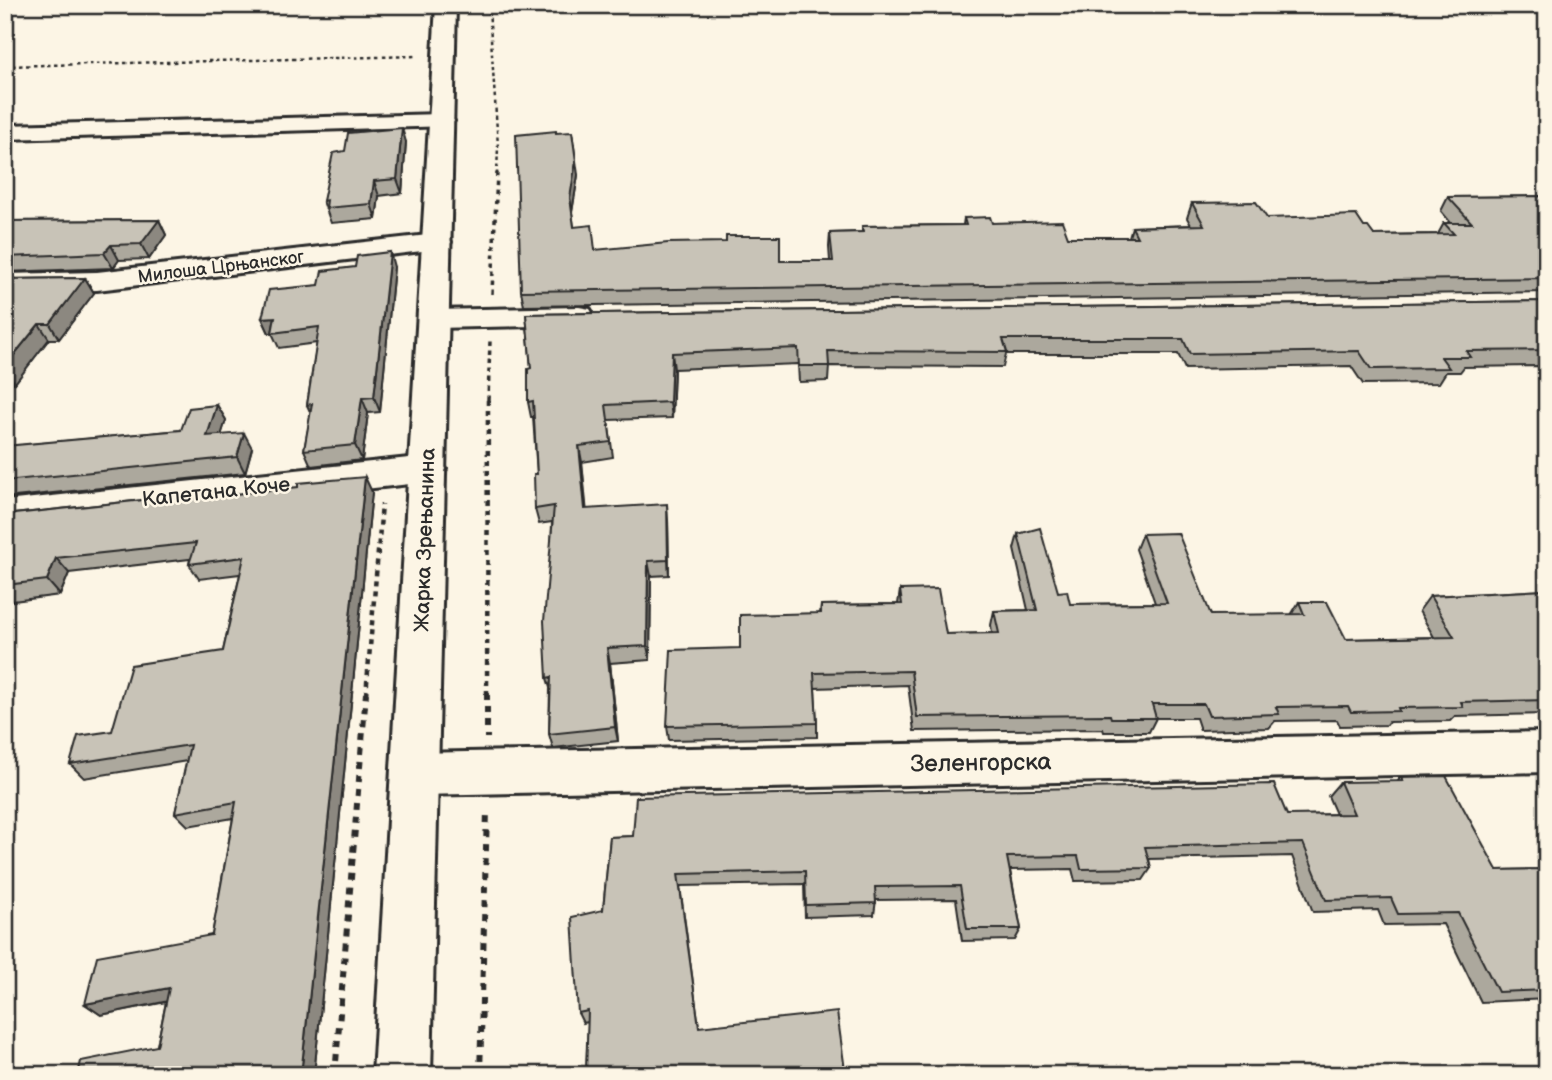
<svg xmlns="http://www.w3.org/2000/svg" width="1552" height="1080" font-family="'Balsamiq Sans',sans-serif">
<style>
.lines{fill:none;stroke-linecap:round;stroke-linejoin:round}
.minor-casing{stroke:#2b2b2b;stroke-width:6}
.major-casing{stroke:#2b2b2b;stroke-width:6}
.path-far3{stroke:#2b2b2b;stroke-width:2.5;stroke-dasharray:3.5 3.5;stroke-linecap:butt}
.path-far2{stroke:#2b2b2b;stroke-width:3.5;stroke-dasharray:4.5 4.5;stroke-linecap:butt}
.path-far1{stroke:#2b2b2b;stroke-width:4.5;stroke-dasharray:5 5;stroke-linecap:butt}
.path{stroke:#2b2b2b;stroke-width:6;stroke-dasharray:7 7;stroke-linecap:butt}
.minor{fill:#fcf5e5;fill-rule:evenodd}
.major{fill:#fcf5e5;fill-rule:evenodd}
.wall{fill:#aca89d;stroke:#2b2b2b;stroke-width:2}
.shaded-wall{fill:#8c8880;stroke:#2b2b2b;stroke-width:2}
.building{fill:#c8c3b7;stroke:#2b2b2b;stroke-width:2}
.labels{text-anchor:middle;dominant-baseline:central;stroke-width:5;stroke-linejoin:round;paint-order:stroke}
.far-street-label{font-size:18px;fill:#2b2b2b;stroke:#fcf5e5}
.street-label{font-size:21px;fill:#2b2b2b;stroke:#fcf5e5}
.near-street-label{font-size:24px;fill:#2b2b2b;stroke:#fcf5e5}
</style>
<rect width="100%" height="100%" fill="#fcf5e5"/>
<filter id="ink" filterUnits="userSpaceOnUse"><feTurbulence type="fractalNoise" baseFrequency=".0143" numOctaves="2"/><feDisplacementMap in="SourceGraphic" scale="14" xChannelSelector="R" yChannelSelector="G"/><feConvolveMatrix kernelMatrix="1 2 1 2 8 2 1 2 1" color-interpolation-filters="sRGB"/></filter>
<g filter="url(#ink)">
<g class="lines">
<defs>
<g id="minor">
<path d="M442,114l8,2 4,5 -4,5 -445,13v-14z"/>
<path d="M437,234l10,2 4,6 -4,6 -350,42 -92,2v-18l92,-2z"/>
<path d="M579,307l11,2 4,7 -4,7 -11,2 -145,3 -11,-2 -4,-7 4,-7 11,-2z"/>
<path d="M428,456l13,4 5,9 -5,9 -13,4 -423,47v-28z"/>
<path d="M1547,732v40l-1131,23 -16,-6 -7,-15 7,-15 16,-6z"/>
</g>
<path id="major" d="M436,5h20l-25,1070h-58z"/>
</defs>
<use href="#minor" class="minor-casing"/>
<use href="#major" class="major-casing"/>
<g class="path-far3">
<path d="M486,5l3,3 9,138 -1,28"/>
<path d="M5,66l412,-10"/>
</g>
<g class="path-far2">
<path d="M492,294l5,-122"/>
<path d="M488,400l2,-59"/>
</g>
<g class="path-far1">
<path d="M366,695l16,-191"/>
<path d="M487,695l1,-297"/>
</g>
<g class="path">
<path d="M487,693v45"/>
<path d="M335,1075l31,-382"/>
<path d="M480,1075l7,-265"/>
</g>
<use href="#minor" class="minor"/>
<use href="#major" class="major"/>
</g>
<g class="wall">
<path d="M556,133l22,42 -6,37 2,15 22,23 184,11h50l-1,-14 1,-14 32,-1v-6l101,-1 1,-7 104,19h61l3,-10 59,-2 -4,-7 5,-15 75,15 97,9 10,8 64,-1 6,-11h7l-10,-12 7,-14 99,-1v96l-1023,14 -3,-15z"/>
<path d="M406,142l-4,51 -23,3 -3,23 -45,4 -8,-22 22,-50z"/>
<path d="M159,220l7,15 -17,24 -30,1 -6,8 -108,4v-51z"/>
<path d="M394,267l-14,145 -12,1 -6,47 -51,6 -7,-16 7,-36 -4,-9 10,-62 -38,5 -7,-15h-3l-7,-15 57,-33z"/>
<path d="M85,278l9,15 -35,46h-10l-34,44h-10v-104z"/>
<path d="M1547,301v70l-5,-5 -78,1 -4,5h-14l-7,11 -76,1 -12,-18 -166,3 -7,-15h-172l-3,13 -174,-1 -1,15 -29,1 -1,-18 -124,5 -2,49 -64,2 5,37 -31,5 4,47 82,11 1,55 -18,1 -1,84 -40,3 8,78 -65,7 -4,-14 1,-46 -3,-10 5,-156 -13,2 -4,-15 2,-35 -4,-57h-2l-3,-15 3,-34 -5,-54z"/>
<path d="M217,405l9,15 -5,15 31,13 -7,25 -240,25v-59l6,7 170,-16z"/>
<path d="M227,491l2,3 143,-2 -58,583 -157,-29 9,-44 -65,13 -16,-11 127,-69 21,-117 -45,8 -13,-13 12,-52 -103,17 -14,-14 42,-33 111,-80 17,-77 -41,5 -10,-15 1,-5 -121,14 -9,22 -55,7v-87z"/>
<path d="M1018,534l40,58 12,12 85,-1 -19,-54 6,-15 69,81h80l8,-13 47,37 88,-2 -15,-26 11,-15 117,-6v123l-2,1 -90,2 -5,5 -61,1 -2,3 -47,1 -3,-6 -62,1 -6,7 -69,2 -4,-12h-40l-7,14h-45l-1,-3 -189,2 -6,-46 -93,3 2,35v14l-148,3 -2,-14 73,-78 80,-35 1,-8 77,-1 2,-14 46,44 46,-1 -1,-8 3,-14 34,-1 -14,-61z"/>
<path d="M1401,777l96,93 50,-1v130l-66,3 -38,-78 -59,1 -6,-15 -65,2 -21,-56 -143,3 2,9 -8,12 -68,1 -3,-12 -62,1 11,59 -6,11 -53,1 -6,-42 -80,1 -2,15 -69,2 -1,-33 -124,2 19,141 146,43 -1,5h-258l2,-53 -5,1 -5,-10 25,-103 7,-73 726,-23 -8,-18 12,-14h57z"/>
</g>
<g class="shaded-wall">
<path d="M402,128l4,14 -4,51 -5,-14z"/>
<path d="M572,132l6,43 -6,37 -2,-14z"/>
<path d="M374,181l5,15 -3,23 -5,-15z"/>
<path d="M159,220l7,15 -17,24 -8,-15z"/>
<path d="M111,245l8,15 -6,8 -9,-15z"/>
<path d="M390,252l4,15 -14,145 -6,-15z"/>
<path d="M85,278l9,15 -35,46 -9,-15z"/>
<path d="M275,317l-3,16h-3l-7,-15z"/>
<path d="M39,324l10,15 -34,44 -10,-14v-3z"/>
<path d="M672,353l2,16 -2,49 -2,-16z"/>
<path d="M362,398l6,15 -6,47 -7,-15z"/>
<path d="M217,405l9,15 -10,32 -9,-16z"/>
<path d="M244,433l8,15 -7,25 -8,-16z"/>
<path d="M5,439l7,8 -7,12z"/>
<path d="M579,446l3,16 6,62 -3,-15z"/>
<path d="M365,477l7,15 -58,583h-13z"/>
<path d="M667,504l1,16 1,55 -1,-15z"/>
<path d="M56,558l13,15 -9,22 -13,-15z"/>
<path d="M648,561l3,15 -1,84 -3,-14z"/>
<path d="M607,648l3,15 8,78 -3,-14z"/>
<path d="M169,988l14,10 -82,17 -16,-11z"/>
</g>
<g class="building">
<path d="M402,128l-5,51 -23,2 -3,23 -45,4 1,-8 -4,1 10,-48 12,-2 3,-18z"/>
<path d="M556,131v2l16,-1 4,29 -6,37 4,29 18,-2 3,25 73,-7 58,-1v-6h54v25h53l-3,-28 33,-1 -1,-6 104,-1 -2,-7 26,-1 2,6 70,-2 6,16h69l-5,-10 72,-2 -12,-22 64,-1 11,16 89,-3 8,12h4l6,8 80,-1 -10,-11h28l-24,-26 99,-1v82l-1026,13 -5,-156z"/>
<path d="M159,220l-18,24 -30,1 -7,8 -99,4v-36z"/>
<path d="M390,252l-16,145 -12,1 -7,47 -51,5 8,-46 -5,1 12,-78 -47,6 3,-16 -13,1 7,-28 50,-5 3,-14 33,-4 2,-11z"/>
<path d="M85,278l-35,46h-11l-34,42v-87z"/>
<path d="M1547,301v49l-81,1 4,6h-29l8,11 -78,1 -12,-18 -169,3 -7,-15h-180l4,13 -179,-1 1,15h-30l-1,-18 -126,5 -2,49 -64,3 5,37 -32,4 6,63 82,-5 1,56 -20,1 -1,85 -40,2 8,79 -66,7 2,-57 -4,1 -3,-57 10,-115 -19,3 -1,-35h3l-4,-73 -5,1v-33l3,-1 -5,-54z"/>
<path d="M217,405l-10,31 37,-3 -7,24 -232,24v-35l176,-16 8,-22z"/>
<path d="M365,477l-64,598h-223l3,-14 76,-15 12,-58 -84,16 12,-48 115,-21 24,-133 -61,11 15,-68 -120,19 8,-28 34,-5 19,-66 92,-14 21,-94 -55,7 7,-21 -140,15 -9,22 -42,5v-70l222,-24 -1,4 72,-8v-4z"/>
<path d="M1040,528l18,64 9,-1 3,13 97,-1 -25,-69 36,-1 33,82 93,-1 -5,-12h28l19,37 108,-2 -24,-41 117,-6v110l-86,2 2,5 -65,1 1,3 -48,1 -3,-6 -72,1 3,7 -70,2 -5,-12h-52l4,14h-45l-1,-3 -193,2 -6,-46 -97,2 3,50 -150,3 4,-76 69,-2v-33l81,-2v-8l81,-1 -2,-14 38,-1 8,45 53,-1 -5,-22 43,-1 -19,-76z"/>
<path d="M1446,776l51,94 50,-1v121l-49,2 -40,-79 -60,1 -7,-16 -65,2 -23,-57 -158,4 6,21 -70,1 -3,-13 -71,1 14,72h-54l-7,-43 -85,1 1,16 -70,2 -1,-34 -127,3 21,153 138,-15 8,58 -47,5h-212l2,-64 -10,2 -6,-96 31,-7 7,-73 23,-1 3,-39 638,-13 13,31 67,-1 -14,-32 63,-1 -2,-4z"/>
</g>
</g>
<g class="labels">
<g class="far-street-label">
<text transform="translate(221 267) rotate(-7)">Милоша Црњанског</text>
</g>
<g class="street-label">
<text transform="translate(216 492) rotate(-6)">Капетана Коче</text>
<text transform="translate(425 540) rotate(-88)">Жарка Зрењанина</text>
</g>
<g class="near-street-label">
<text transform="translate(981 763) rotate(-1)">Зеленгорска</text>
</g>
</g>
<rect width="1552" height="1080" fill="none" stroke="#fcf5e5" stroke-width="28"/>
<rect x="14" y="14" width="1524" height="1052" fill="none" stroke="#2b2b2b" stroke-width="2.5" filter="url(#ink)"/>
</svg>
